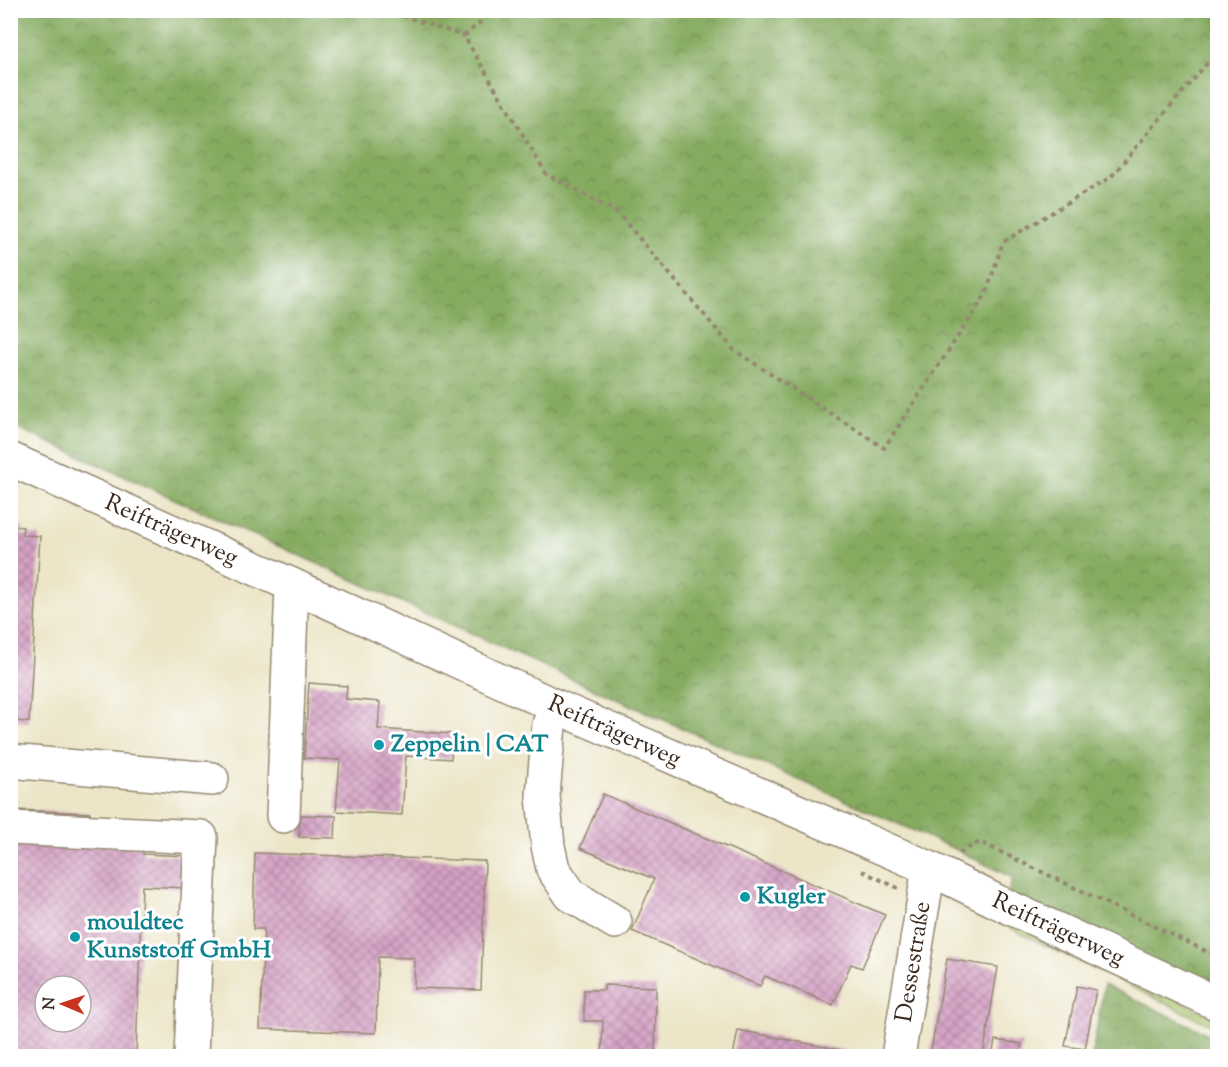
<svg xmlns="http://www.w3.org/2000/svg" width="1228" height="1067" font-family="'Sorts Mill Goudy',serif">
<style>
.grass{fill:url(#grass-tufts);stroke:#727846;stroke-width:1.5}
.forest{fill:url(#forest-crowns);stroke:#606a3f;stroke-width:1.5}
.building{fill:url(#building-cross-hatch);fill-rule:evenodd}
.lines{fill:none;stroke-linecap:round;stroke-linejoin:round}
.minor-casing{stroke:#948872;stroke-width:36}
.path{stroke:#948872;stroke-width:4;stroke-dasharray:4.5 4.5;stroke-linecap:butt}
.minor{stroke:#fff;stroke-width:33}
.culture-dot{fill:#0f9aa8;stroke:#fff;stroke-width:2}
.labels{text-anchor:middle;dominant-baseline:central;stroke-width:6;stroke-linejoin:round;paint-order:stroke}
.street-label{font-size:24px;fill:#3b2a1e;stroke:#fff}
.culture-label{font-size:24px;font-weight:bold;fill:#0d838f;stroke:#fff;text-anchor:start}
</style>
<defs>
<pattern id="grass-tufts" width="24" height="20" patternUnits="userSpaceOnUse" patternTransform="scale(1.5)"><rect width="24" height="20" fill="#a9c66d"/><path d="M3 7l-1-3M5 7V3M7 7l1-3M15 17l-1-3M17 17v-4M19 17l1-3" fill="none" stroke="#92aa5e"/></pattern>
<pattern id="forest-crowns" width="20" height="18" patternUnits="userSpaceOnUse" patternTransform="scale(1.5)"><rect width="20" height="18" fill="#86ab60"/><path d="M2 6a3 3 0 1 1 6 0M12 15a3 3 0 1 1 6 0" fill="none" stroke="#6f8b4f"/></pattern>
<pattern id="building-cross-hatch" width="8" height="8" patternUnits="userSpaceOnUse" patternTransform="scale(1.5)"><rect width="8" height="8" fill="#d5a2c5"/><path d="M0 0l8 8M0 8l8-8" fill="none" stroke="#ae849f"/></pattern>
</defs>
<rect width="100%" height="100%" fill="#fff"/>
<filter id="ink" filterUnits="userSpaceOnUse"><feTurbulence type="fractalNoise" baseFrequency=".0167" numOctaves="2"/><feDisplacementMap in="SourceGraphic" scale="12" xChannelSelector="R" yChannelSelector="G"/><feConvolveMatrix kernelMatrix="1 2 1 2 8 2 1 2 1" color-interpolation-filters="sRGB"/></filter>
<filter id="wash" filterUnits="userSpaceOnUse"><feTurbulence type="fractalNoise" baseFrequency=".008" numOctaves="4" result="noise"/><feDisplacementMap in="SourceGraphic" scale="24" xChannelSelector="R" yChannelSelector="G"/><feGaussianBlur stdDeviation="1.35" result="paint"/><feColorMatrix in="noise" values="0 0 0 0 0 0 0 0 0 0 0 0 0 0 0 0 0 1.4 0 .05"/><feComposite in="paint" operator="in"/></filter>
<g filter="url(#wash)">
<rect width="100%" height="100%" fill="#ece5c7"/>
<path class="grass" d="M998,914l219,105v9l-222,-107z"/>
<g class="forest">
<path d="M11,11h1206v984l-209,-101 5,-16 -56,-28 -372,-165 -574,-260z"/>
<path d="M1104,985l113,53v18h-125z"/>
</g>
<g id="blocks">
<g class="building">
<path d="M10,526l13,1 -1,8 18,1 -11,186 -19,-1z"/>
<path d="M309,683l38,3 -1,13 34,3 -2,27 75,5 -2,25 -45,-3 -4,59 -66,-4 4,-51 -36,-2z"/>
<path d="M603,794l282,121 -23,53 -11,-4 -18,41 -68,-29 -5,10 -128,-55 22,-52 -74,-31z"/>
<path d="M13,810l77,3 -1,13 -77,-3z"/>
<path d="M300,815l36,1 -1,22 -36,-1z"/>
<path d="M10,842l133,4v8l45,2 -1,32 -45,-2 -6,170h-126zM45,986h36v36h-36z"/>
<path d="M255,853l230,8 -4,129 -67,-2 1,-30 -37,-1 -2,76 -116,-4 4,-100h-11z"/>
<path d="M947,959l51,8 -15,89h-53z"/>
<path d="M604,985l52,2 -1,69h-53l1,-35h-19v-31h20z"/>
<path d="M1077,986l19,4 -11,59 -20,-3z"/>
<path d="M738,1030l108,21 -1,5h-112z"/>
<path d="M995,1040l27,4 -2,12h-28z"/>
</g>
</g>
</g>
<g filter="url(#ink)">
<use href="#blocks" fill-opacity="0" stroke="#948872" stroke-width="1.5"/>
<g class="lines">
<defs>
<g id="minor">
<path d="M10,459l282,126 263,121 374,162 69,34 220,102"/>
<path d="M555,706l-6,19 -6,71 5,50 5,23 18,26 44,27"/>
<path d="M10,761l202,18"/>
<path d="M283,816l9,-231"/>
<path d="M10,828l191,9 -10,219"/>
<path d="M898,1056l31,-188"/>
</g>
</defs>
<use href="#minor" class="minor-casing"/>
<g class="path">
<path d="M385,10l79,26"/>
<path d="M495,10l-31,26 82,138 71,38 117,138 150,98 102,-154 17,-52 108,-65 107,-127"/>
<path d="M959,853l21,-11 238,115"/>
<path d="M862,871l36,17"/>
</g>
<use href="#minor" class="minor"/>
</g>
</g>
<g class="culture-dot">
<circle cx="379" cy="745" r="6"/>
<circle cx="745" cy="897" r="6"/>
<circle cx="75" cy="937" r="6"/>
</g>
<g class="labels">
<g class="street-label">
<text transform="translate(171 531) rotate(24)">Reifträgerweg</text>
<text transform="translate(614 732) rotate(24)">Reifträgerweg</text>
<text transform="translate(1058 930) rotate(25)">Reifträgerweg</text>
<text transform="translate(914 962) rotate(-81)">Dessestraße</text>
</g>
<g class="culture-label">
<text x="391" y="745">Zeppelin | CAT</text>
<text x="757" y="897">Kugler</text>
<text x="87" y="923">mouldtec<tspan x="87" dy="28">Kunststoff GmbH</tspan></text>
</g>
</g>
<rect width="1228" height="1067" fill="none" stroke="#fff" stroke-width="36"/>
<g transform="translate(63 1004) rotate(272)"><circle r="28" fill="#ffffff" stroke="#b1aaa5" stroke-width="1.5"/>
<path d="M0-4.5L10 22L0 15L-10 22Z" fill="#c8321e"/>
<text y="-9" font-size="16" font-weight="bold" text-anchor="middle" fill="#3b2a1e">N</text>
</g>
</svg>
